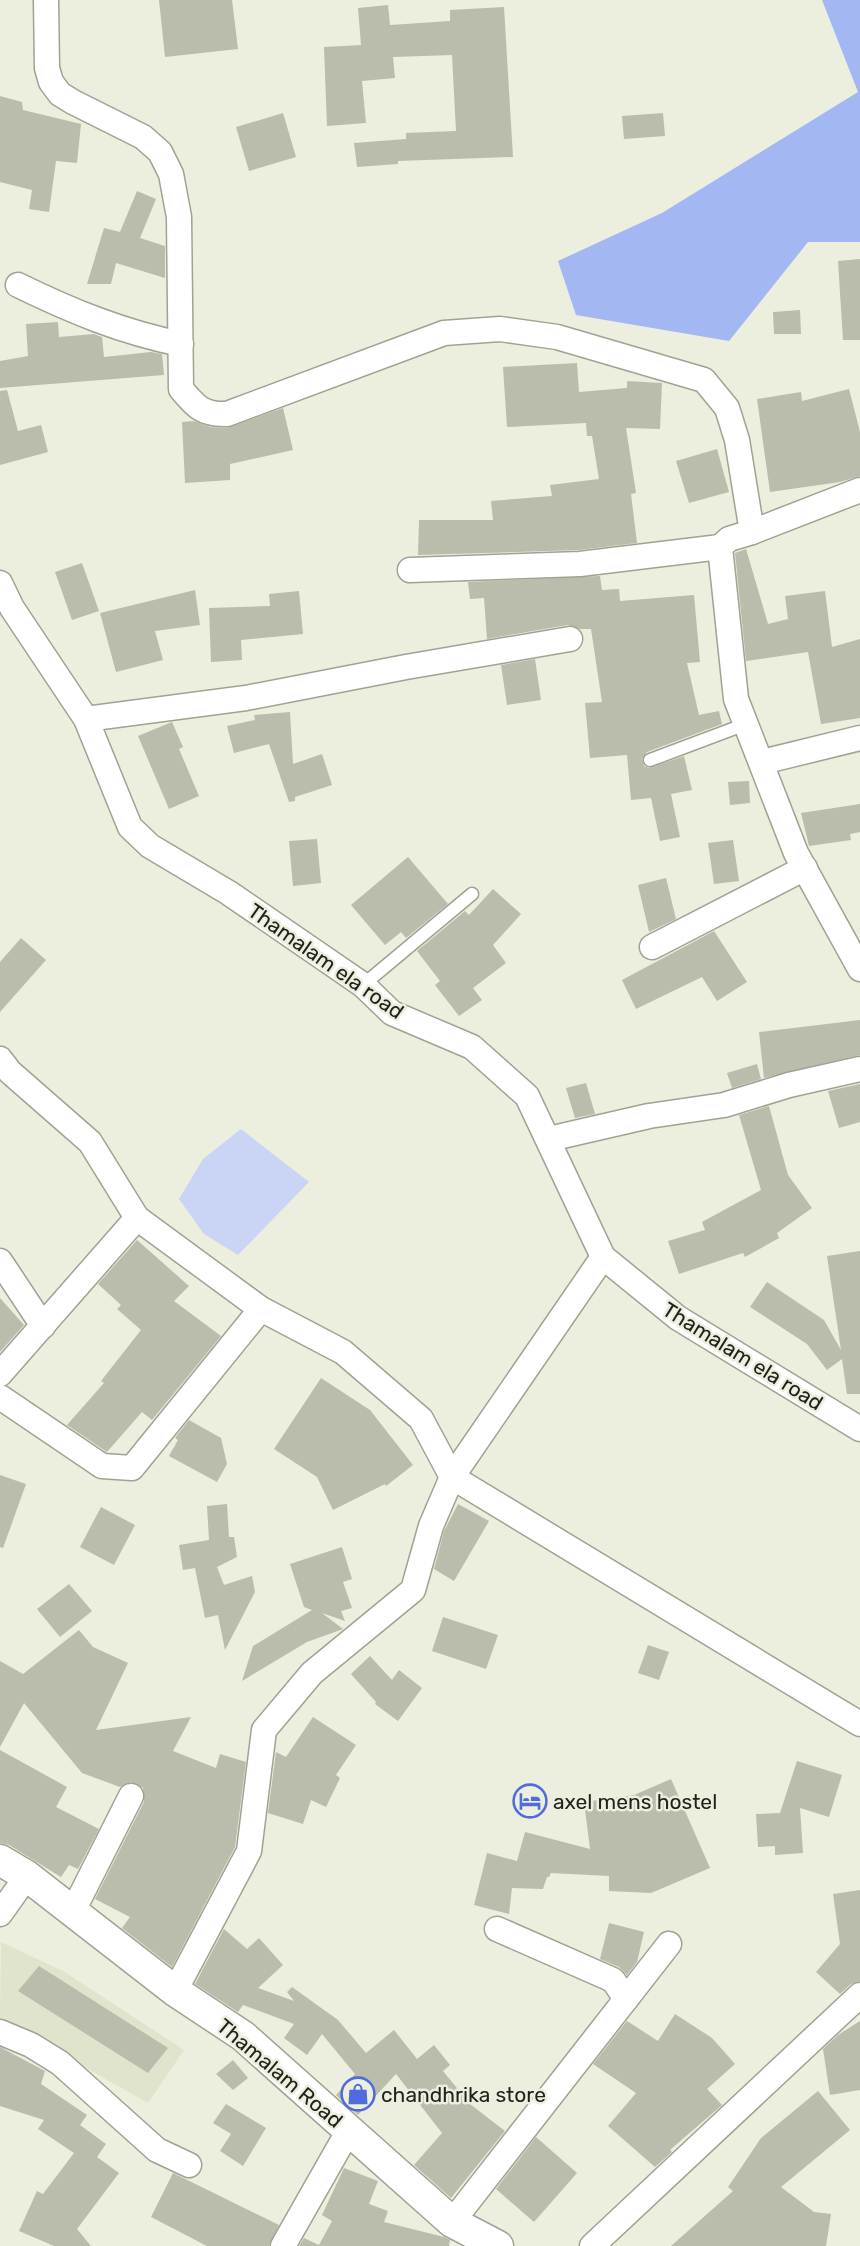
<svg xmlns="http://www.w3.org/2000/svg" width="860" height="2246" font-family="Rubik,sans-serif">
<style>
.built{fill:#e1e4cc}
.forest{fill:#a3b7f3}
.water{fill:#cad4f4}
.building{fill:#babcac}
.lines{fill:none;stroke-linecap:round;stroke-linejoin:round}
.service-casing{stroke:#a0a293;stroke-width:15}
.minor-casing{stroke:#a0a293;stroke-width:27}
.tertiary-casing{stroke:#a0a293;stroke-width:33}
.service{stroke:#fff;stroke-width:12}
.minor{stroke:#fff;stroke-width:24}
.tertiary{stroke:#fff;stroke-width:30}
.labels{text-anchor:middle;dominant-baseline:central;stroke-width:5;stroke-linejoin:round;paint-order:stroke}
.street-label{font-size:21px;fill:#21221c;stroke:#eceede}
.poi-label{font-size:21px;fill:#21221c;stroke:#eceede;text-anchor:start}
</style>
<rect width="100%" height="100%" fill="#eceede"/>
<path class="built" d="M1,1942l62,29 121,79 -36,53 -148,-84z"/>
<path class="forest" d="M822,0h38v242h-52l-79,99 -153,-26 -18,-54 104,-48 196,-121z"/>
<path class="water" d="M241,1129l68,53 -71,73 -34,-21 -25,-35 24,-40z"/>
<g class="building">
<path d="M159,0h73l6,49 -73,8z"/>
<path d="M388,5l2,20 60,-4v-11l54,-3 9,150 -115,4v3l-41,3 -3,-24 52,-4v-6l50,-2 -4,-76 -59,2 2,21 -33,3 4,42 -39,3 -3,-79 37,-2 -3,-37z"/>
<path d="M0,96l22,6 1,8 58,14 -4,39 -21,-2 -7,51 -20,-3 3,-19 -32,-8z"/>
<path d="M283,113l13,44 -47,14 -13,-44z"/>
<path d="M663,113l2,23 -41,3 -2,-23z"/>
<path d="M137,191l19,8 -16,39 25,8v32l-49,-15 -5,21h-24l17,-56 16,4z"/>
<path d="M860,259v81h-17l-5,-79z"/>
<path d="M800,310l1,24h-27l-1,-22z"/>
<path d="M58,322l1,15 35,-3 8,3 2,20 47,-5 11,2 2,21 -164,13v-27l28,-5 -2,-32z"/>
<path d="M577,363l2,29 48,-4v-7l35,2 -2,46 -34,-1 10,65 -5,1 6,49 -58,7 -161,5 1,-35h74l-2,-19 61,-5 -2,-11 49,-6 -7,-43h-5l-1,-13 -79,4 -4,-60z"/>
<path d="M849,389l11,43v44l-20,6 -70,10 -13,-93 44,-7 1,9z"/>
<path d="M7,390l11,41 23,-6 7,27 -48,13v-74z"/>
<path d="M283,408l10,42 -63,14v16l-45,3 -3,-61 12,-1 16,6 17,1z"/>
<path d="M717,449l12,43 -40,11 -13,-42z"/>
<path d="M746,549l22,75 20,-5 -3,-23 40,-5 7,56 28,-8v79l-39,6 -13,-72 -62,9 -11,-108z"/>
<path d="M82,563l17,48 -27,9 -17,-48z"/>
<path d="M600,576l2,14 17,-1 1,12 74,-6 6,67 -13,1 12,52 20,-4 3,13 -75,28 -5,7 2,7 5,2 35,-12 8,34 -21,4 9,43 -20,4 -9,-43 -20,2 -4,-45 -37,3 -5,-55 17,-1 -11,-73h-11l-12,-4 -81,14 -3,-41 -14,1 -2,-17z"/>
<path d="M195,590l5,35 -45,6 8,29 -47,12 -16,-59z"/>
<path d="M299,591l4,43 -62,6 1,20 -31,2 -2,-54 61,-2 -1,-12z"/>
<path d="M535,659l6,41 -34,5 -6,-40z"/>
<path d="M290,712l3,52 29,-10 10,31 -37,12v4l-6,1 -20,-58 -35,9 -7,-27 28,-6 -1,-5z"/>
<path d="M172,722l11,25 -4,2 20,47 -30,13 -31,-73z"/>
<path d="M749,781l1,22 -20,2 -2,-23z"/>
<path d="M860,804v28l-10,2 1,6 -42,6 -8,-33z"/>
<path d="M317,839l4,44 -28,3 -4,-45z"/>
<path d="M733,840l6,41 -25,3 -6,-41z"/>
<path d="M408,857l40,47 -42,34 -5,-6 -16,13 -34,-40z"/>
<path d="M666,878l10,41 -27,13 -11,-47z"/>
<path d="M493,889l28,25 -28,31 13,18 -33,25 9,12 -23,16 -24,-31 5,-4 -23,-30 48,-40 4,4z"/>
<path d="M714,931l33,51 -30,19 -15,-24 -66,32 -14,-29z"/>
<path d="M21,938l25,22 -46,52v-50z"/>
<path d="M860,1020v35l-96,23 -5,-46z"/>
<path d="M757,1064l4,15 -29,9 -5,-15z"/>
<path d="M586,1083l9,31 -20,4 -9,-30z"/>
<path d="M860,1084v38l-21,6 -11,-37z"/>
<path d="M769,1106l19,69 24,33 -35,25 2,5 -34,19 -2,-4 -64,21 -11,-33 37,-11 -3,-8 59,-32 -22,-75z"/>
<path d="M137,1240l52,46 -15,15 47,35 -69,84 -10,-8 -35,40 -40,-27 37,-42 -3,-2 40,-51 -24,-21 4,-4 -23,-21z"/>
<path d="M860,1251v143h-13l-5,-35 -15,11 -20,-26 -57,-37 17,-25 57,38 17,30 -14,-94z"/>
<path d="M0,1298l24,27 -24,27z"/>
<path d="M321,1378l49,32 43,55 -27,21 -1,-2 -52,26 -16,-33 -43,-28z"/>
<path d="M189,1420l32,18 6,26 -10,18 -48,-26 9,-16 -3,-2z"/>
<path d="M0,1475l26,9 -23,64 -3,-1z"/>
<path d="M227,1504l2,33h5l3,20 -20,10 7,18 28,-9 3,16 -30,58 -7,-35 -13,3 -10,-50 -12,2 -4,-25 30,-5 -2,-34z"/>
<path d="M458,1504l31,17 -35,60 -20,-12 10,-38z"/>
<path d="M101,1507l34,18 -21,40 -34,-18z"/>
<path d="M342,1547l10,32 -9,3 9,26 -11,3 4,10 -23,-8 21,16 -36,13 -65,39 11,-35 59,-36 -8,-3 -14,-43z"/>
<path d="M69,1584l23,27 -32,26 -23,-28z"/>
<path d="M443,1617l55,18 -12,34 -54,-18z"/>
<path d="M79,1630l14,17 35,16 -32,67 95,-13 -18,34 43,17 4,-14 26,8 -11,85 -63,120 -50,-39 8,-11 -35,-18 49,-97 -1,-14 -12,-6 -11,5 -38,-14 -58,-70 -24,44v-86l23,13z"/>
<path d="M648,1645l21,7 -10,28 -21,-7z"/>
<path d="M370,1656l22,24 7,-10 23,18 -24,33 -23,-17 1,-2 -25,-28z"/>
<path d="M313,1717l43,28 -20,30 4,3 -14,29 -15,-7 -8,24 -35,-11 8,-61 10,5z"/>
<path d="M0,1750l67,37 -11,20 43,22 -21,40 -9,-4 -8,12 -52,-32 -9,-2z"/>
<path d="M797,1761l45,14 -13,42 -29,-9 3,45 -28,2v-9l-17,1 -2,-33 24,-1z"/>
<path d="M671,1779l39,89 -59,25 -42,-2v-15l-58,-3 -2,4h-2l-4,12 -31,-1 -3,26 -35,-9 13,-52 30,8 8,-29 65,17 -6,-47 50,-7z"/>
<path d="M860,1890v91l-9,3 -11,10 -24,-22 24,-28 -7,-50z"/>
<path d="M609,1923l35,9 -7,30 -10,13 -8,-8 -19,-8z"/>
<path d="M224,1929l23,20 12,-11 24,27 -25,23 36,13 -7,-9 5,-5 46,33 28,33 28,-23 23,29 17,-14 16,20 -7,6 27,33 35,27 -54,67 -37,-33 28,-32 -46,-59 -38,41 -22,-20 19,-21 -33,-40 -15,21 -23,-17 10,-14 -51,-19 -5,7 -43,-28z"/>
<path d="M39,1966l129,82 -20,25 -130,-82z"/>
<path d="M675,2014l37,24 23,26 -28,25 15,16 -52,45 2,2 -17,15 -47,-41 28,-33 -43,-29 34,-43 31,20z"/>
<path d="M860,2021v69l-30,5 -7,-46 15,-14z"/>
<path d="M0,2047l45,24 -4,13 46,31 -7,10 26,19 -9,13 22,16 -42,56 14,17h-37l-35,-15 18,-40 6,3 31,-41 -36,-24 6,-9 -44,-14z"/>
<path d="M233,2060l15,18 -15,12 -17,-16z"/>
<path d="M818,2091l32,39 -69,57 33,25 17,2 -5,32h-155l62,-55 -5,-4 33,-49z"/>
<path d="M226,2104l40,24 -23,38 -23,-15 11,-17 -18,-11z"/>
<path d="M536,2137l41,36 -43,49 -38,-33z"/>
<path d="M344,2168l34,13 -9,23 19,7 -4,11 60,15 6,3 -1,6h-150l5,-8 15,7 13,-24 -10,-6z"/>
<path d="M173,2173l106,52 -10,21h-62l-56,-29z"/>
</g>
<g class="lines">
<defs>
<g id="service">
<path d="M650,760l96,-36"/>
<path d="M363,985l109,-91"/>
</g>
<g id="minor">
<path d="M46,0l1,68 4,14 9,12 13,8 70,35 17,15 11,22 8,43 2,172c15,18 22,26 46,25l217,-81 56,-4 57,8 147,43 23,28 10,32 15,92 -23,7 -9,8 16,152 60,154 64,116"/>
<path d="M18,285c53,26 104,47 163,59"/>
<path d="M752,532l108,-42"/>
<path d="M410,570l170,-6 140,-17"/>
<path d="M0,583l12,25 74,111 44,108 20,19 79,47 134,92 29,28 80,34 55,49 76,161 75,61 182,111"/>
<path d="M86,719l160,-21 160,-31 164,-28"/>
<path d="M762,762l98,-24"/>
<path d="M652,947l153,-79"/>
<path d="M0,1059l10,13 80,70 47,76 124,91 82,43 78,67 31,58 408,247"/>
<path d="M549,1139l100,-23 75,-11 65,-20 71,-16"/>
<path d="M0,1261l43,65"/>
<path d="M0,1374l137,-156"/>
<path d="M0,1397l102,69 30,2 129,-159"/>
<path d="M72,1913l59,-117"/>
<path d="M0,1914l27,-38"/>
<path d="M497,1929l116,51 13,19"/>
<path d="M175,1991l74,-140 15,-121 48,-57 101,-83 18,-64 21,-49 151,-220"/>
<path d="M0,2032l31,13 29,18 97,87 32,15"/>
<path d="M452,2222l217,-278"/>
<path d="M283,2246l66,-116"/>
<path d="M592,2246l268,-251"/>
</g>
<path id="tertiary" d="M0,1860l27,16 148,115 68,45 209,186 46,24"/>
</defs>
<use href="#service" class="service-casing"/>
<use href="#minor" class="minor-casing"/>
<use href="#tertiary" class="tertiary-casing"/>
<use href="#service" class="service"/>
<use href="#minor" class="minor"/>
<use href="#tertiary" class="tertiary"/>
</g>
<defs>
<symbol id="hotel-ring" viewBox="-11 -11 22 22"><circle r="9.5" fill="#eceede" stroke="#526adf" stroke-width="1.5"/><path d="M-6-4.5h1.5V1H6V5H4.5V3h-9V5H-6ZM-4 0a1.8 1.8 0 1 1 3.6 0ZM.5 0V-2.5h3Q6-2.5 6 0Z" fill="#526adf"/></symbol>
<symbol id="shop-ring" viewBox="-11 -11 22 22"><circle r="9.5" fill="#eceede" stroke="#526adf" stroke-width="1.5"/><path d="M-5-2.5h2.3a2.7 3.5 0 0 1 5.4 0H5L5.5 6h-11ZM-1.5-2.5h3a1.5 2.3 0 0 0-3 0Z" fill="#526adf"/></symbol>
</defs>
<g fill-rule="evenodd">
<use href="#hotel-ring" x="511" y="1782" width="38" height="38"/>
<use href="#shop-ring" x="339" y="2075" width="38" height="38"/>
</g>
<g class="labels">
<g class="street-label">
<text transform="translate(326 961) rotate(35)">Thamalam ela road</text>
<text transform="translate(743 1356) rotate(32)">Thamalam ela road</text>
<text transform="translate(280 2073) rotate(40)">Thamalam Road</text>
</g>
<g class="poi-label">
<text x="553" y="1801">axel mens hostel</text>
<text x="381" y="2094">chandhrika store</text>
</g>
</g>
</svg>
